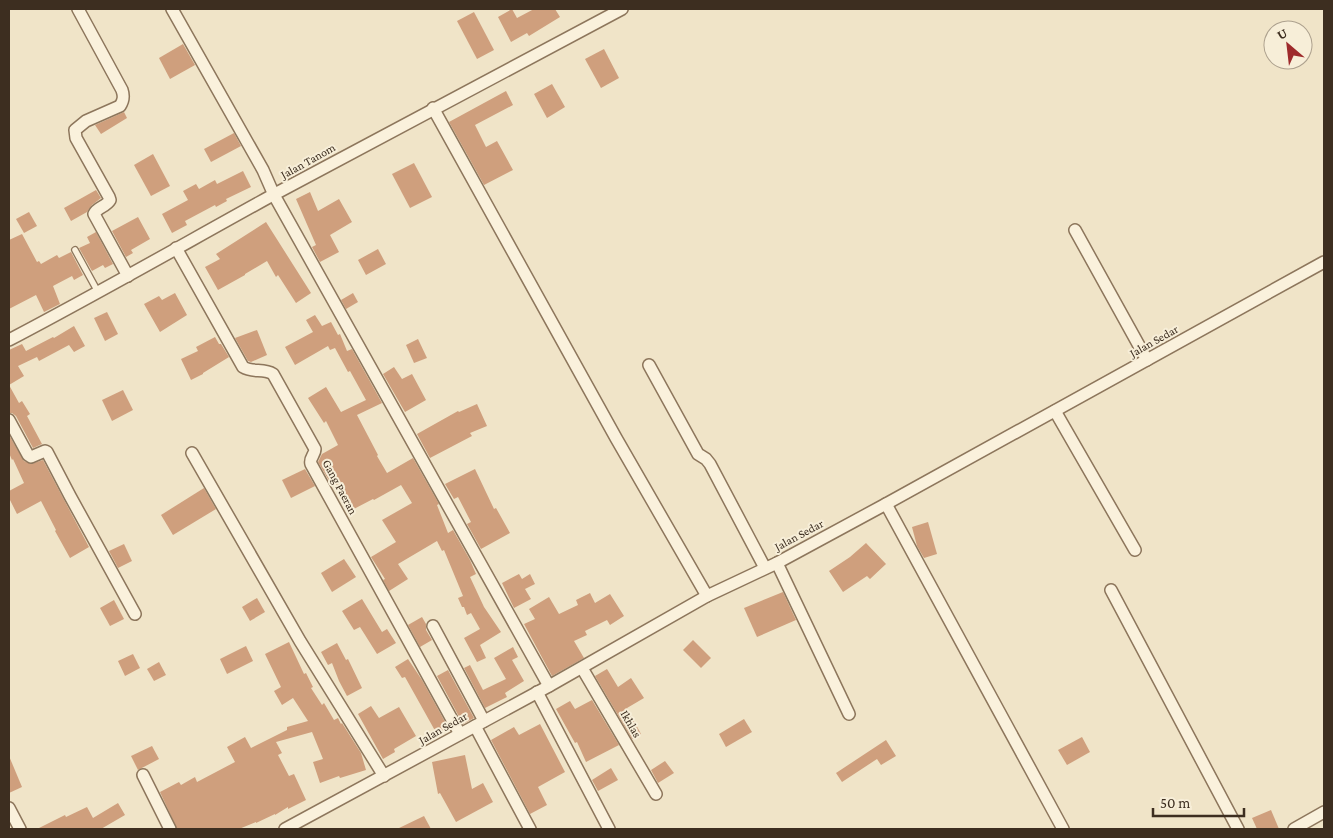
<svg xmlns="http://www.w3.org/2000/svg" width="1333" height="838" font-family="'Crimson Pro',serif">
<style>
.building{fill:#cf9f7d}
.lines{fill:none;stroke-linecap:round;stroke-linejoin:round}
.service-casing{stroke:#8d765c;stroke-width:8}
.minor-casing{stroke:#8d765c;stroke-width:14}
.service{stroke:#faf1dc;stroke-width:5.5}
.minor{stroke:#faf1dc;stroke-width:11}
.labels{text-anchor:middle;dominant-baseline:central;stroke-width:4;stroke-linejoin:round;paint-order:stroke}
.street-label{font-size:12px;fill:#3d2e20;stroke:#f7eed8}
</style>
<rect width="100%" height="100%" fill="#f0e4c8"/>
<g class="building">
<path d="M512,9l5,9 17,-9h21l5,8 -31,19 -2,-3 -16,9 -13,-25z"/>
<path d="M474,12l20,38 -17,9 -20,-38z"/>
<path d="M183,44l12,21 -25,14 -11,-21z"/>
<path d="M604,49l15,29 -18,10 -16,-29z"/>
<path d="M552,84l13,23 -18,11 -13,-24z"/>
<path d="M506,91l7,14 -38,20 11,22 11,-6 16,29 -29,15 -35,-63z"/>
<path d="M124,112l3,6 -26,16 -6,-9z"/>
<path d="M234,133l7,13 -30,16 -7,-13z"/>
<path d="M153,154l17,32 -19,10 -17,-31z"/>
<path d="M414,163l18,34 -22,11 -18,-34z"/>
<path d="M243,171l8,16 -25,12 1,2 -11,6 -1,-2 -30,16 2,4 -15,8 -10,-19 26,-14 -5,-9 13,-7 3,5 16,-9 2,4z"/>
<path d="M96,190l5,8 -9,7 -5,7 -16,9 -7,-13z"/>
<path d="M310,192l8,19 21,-12 13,23 -22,13 9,17 -19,10 -8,-15 4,-2 -20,-46z"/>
<path d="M29,212l8,14 -13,7 -8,-14z"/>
<path d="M138,217l12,22 -19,11 2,3 -7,4 -14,-26z"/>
<path d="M266,222l45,71 -15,10 -18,-28 -2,2 -9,-16 -22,13v1l-27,15 -13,-23 15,-8 -4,-5z"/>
<path d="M96,232l17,32 -8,4 -2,-3 -11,6 -13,-23 11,-5 -3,-6z"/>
<path d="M22,234l15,28 2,-1 2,3 16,-9 2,3 12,-6 12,23 -9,5 -2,-4 -19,10 7,18 -16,8 -8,-17 -27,14v-69z"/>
<path d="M378,249l8,15 -20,11 -8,-15z"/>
<path d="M175,293l12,22 -27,17 -16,-28 15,-8 3,4z"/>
<path d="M353,293l5,9 -12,7 -5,-9z"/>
<path d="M107,312l11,22 -13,7 -11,-23z"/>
<path d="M315,315l7,11 9,-4 7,13 2,-1 7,17 5,-2 30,54 -25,12 21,40 -1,1 10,17 26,-15 26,46 -2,1 11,28 5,-3 17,30 6,14 -6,3 14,30 17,25 -21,13 6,13 -9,4 -13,-24 16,-9 -9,-16 -4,2 -3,-8h-2l-4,-9 5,-2 -19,-46 -2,1 -5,-10 -39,23 10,15 -19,12 -6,-11 2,-1 -14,-22 25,-15 -14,-22 30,-17 -11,-18 -27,15 -1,-1 -23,12 -15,-29 -4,2 -13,-22 4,-8 16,-9 -12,-24 -2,2 -16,-25 18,-11 15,25 25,-12 -16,-29 -2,1 -13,-24 -5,2 -2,-4 -33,19 -10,-18 28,-15 -7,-12z"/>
<path d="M74,326l11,20 -11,6 -5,-7 -30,16 -2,-4 -19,9 6,10 -15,9v-35l13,-6 4,7 27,-14 1,1z"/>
<path d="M257,330l10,25 -16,7 -3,-1 -13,-23z"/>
<path d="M215,337l4,7h2l8,13 -26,16v1l-12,6 -10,-21 17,-8 -2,-4z"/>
<path d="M418,339l9,19 -13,5 -8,-18z"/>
<path d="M394,367l8,12 10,-5 14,26 -21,12 -22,-38z"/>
<path d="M9,385l10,18 3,-2 8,13 -3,2 15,28 -9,4 -17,-32 -4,-3h-3z"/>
<path d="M123,390l10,20 -21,11 -10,-21z"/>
<path d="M477,404l10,22 -17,7 2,3 -42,22 -13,-24 41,-23 1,1z"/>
<path d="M9,435l15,26 7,3 12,-4 46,87 -19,11 -15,-27 1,-1 -15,-29 -24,13 -8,-16v-7l15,-8 -11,-24 -1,1 -3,-7z"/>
<path d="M305,469l10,17 -24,12 -9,-18z"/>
<path d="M475,469l19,40 2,-1 14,25 -29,16 -14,-25 4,-2 -13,-25 -4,2 -9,-15z"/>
<path d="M204,488l12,21 -43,26 -12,-20z"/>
<path d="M928,522l9,32 -13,4 -7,-12 -5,-19z"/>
<path d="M866,543l20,21 -16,15 -3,-3 -24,16 -14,-21 21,-14z"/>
<path d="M124,544l8,17 -14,7 -9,-17z"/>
<path d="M344,559l12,18 -24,15 -11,-19z"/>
<path d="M519,574l3,5 8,-5 5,10 -10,5 6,10 -17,9 -12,-25z"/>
<path d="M783,592l13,28 -39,17 -13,-29z"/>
<path d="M590,593l5,10 15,-9 14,22 -14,9 -3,-5 -22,11 2,4 -13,6 10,17 -32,18 -28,-52 11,-5 -6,-10 20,-12 10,17 19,-9 -2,-5z"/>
<path d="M257,598l8,14 -15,9 -8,-14z"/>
<path d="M362,599l20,33 5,-3 9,14 -19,11 -17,-27 -6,3 -12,-19z"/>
<path d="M114,600l10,19 -14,7 -10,-18z"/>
<path d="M422,617l4,7v6l6,10 -12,7 -12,-22z"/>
<path d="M693,640l18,18 -10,10 -18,-18z"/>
<path d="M289,642l15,32 2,-1 7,14 -2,1 11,17 2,-2 10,17 4,-2 3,6 1,-1 19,30 5,17 -26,8 -1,-2 -19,7 -7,-21 10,-3 -11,-27 -36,10 6,11 -4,2 11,21 5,-2 12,26 -18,9v-2l-13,8v-1l-19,9v-1l-17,7h-62l-17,-37 19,-10 2,3 14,-8 2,5 38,-20 -8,-15 18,-10 6,11 36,-18v-3l21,-6 -15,-23 -11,7 -8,-14 7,-4 -16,-33z"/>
<path d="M337,643l9,17 2,-1 14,29 -15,8 -8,-15 -7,-18 -4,2 -7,-13z"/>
<path d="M246,646l7,15 -26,13 -7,-15z"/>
<path d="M513,647l5,10 -6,3 12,21 -19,12 2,4 -22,11 -21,-40 6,-3 13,25 23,-11 -12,-21z"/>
<path d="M133,654l7,14 -15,8 -7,-15z"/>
<path d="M408,659l14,21 27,49 -11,7 -33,-59 -3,1 -7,-11z"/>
<path d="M159,662l7,13 -12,6 -7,-12z"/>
<path d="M607,669l11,18 13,-9 13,20 -17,10 14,26 -9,5 -37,-63z"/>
<path d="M448,670l26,48 -11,6 -26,-48z"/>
<path d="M592,700l27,45 -33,17 -9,-20 -2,1 -19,-34 14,-8 5,8z"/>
<path d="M371,706l8,12 20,-11 17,29 -22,13 1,3 -12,7 -25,-45z"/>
<path d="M744,719l8,13 -26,15 -7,-13z"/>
<path d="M540,724l25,48 -27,15 9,18 -17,9 -39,-74 23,-13 5,8z"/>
<path d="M1082,737l8,15 -23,13 -9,-15z"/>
<path d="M886,740l10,16 -15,9 -4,-6 -35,23 -6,-9z"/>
<path d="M152,746l7,13 -21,11 -7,-14z"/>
<path d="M465,755l7,34 11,-6 10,19 -37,20 -16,-29 -2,1 -6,-32z"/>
<path d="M9,756l13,31 -13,6z"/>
<path d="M665,761l9,12 -16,10 -7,-13z"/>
<path d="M611,768l7,12 -20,11 -6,-11z"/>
<path d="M118,803l7,12 -24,14h-64l28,-14 1,2 21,-10 6,11z"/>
<path d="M1271,810l8,19h-22l-5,-11z"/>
<path d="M424,816l7,13h-34z"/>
</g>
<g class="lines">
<defs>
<path id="service" d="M75,250l23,42"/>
<g id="minor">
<path d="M78,9l44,81c2,6 2,10 -2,16l-34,15 -11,9 1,8 33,59 1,3c-4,7 -13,7 -16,14l34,62"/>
<path d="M172,9l91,161 11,25 275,491"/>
<path d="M433,108l183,330 91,158"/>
<path d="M1075,230l72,130"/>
<path d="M176,248l67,119c9,6 21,1 30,7l42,75c0,6 -6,9 -4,15l149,270"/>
<path d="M9,340c88,-46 175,-96 262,-144 116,-63 233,-125 351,-187"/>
<path d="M649,365l49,89 8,5 4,5 55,104"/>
<path d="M1055,411l80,139"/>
<path d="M9,420l19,35 3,2 14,-6 2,1 23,44 65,118"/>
<path d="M192,453l108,188 84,135"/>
<path d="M886,504l177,325"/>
<path d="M777,563l72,151"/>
<path d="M1111,590l127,239"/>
<path d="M433,626l51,95"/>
<path d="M582,668l74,126"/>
<path d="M537,692l72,137"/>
<path d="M475,726l55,103"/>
<path d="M143,775l27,54"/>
<path d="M9,808l11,21"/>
<path d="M285,829l264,-143 158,-90 70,-33 109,-59 438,-242"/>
<path d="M1294,829l30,-17"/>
</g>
</defs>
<use href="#service" class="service-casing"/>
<use href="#minor" class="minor-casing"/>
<use href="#service" class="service"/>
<use href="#minor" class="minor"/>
</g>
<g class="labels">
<g class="street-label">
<text transform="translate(308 161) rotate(-29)">Jalan Tanom</text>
<text transform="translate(1154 341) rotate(-29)">Jalan Sedar</text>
<text transform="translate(340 487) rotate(62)">Gang Paeran</text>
<text transform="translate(799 535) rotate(-28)">Jalan Sedar</text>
<text transform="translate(631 724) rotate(60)">Ikhlas</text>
<text transform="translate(443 728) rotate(-29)">Jalan Sedar</text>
</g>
</g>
<rect width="1333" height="838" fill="none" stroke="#3d2e20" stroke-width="20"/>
<g transform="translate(1288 45) rotate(332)"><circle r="24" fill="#f7eed8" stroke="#ada18e"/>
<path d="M0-4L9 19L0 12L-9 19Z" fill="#9e2a2b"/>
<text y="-8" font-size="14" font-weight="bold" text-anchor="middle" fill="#3d2e20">U</text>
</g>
<path d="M1153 808v8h91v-8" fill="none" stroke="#3d2e20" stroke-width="2.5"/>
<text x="1160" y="808" font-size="15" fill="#3d2e20" stroke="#f7eed8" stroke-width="4" paint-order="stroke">50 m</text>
</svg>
